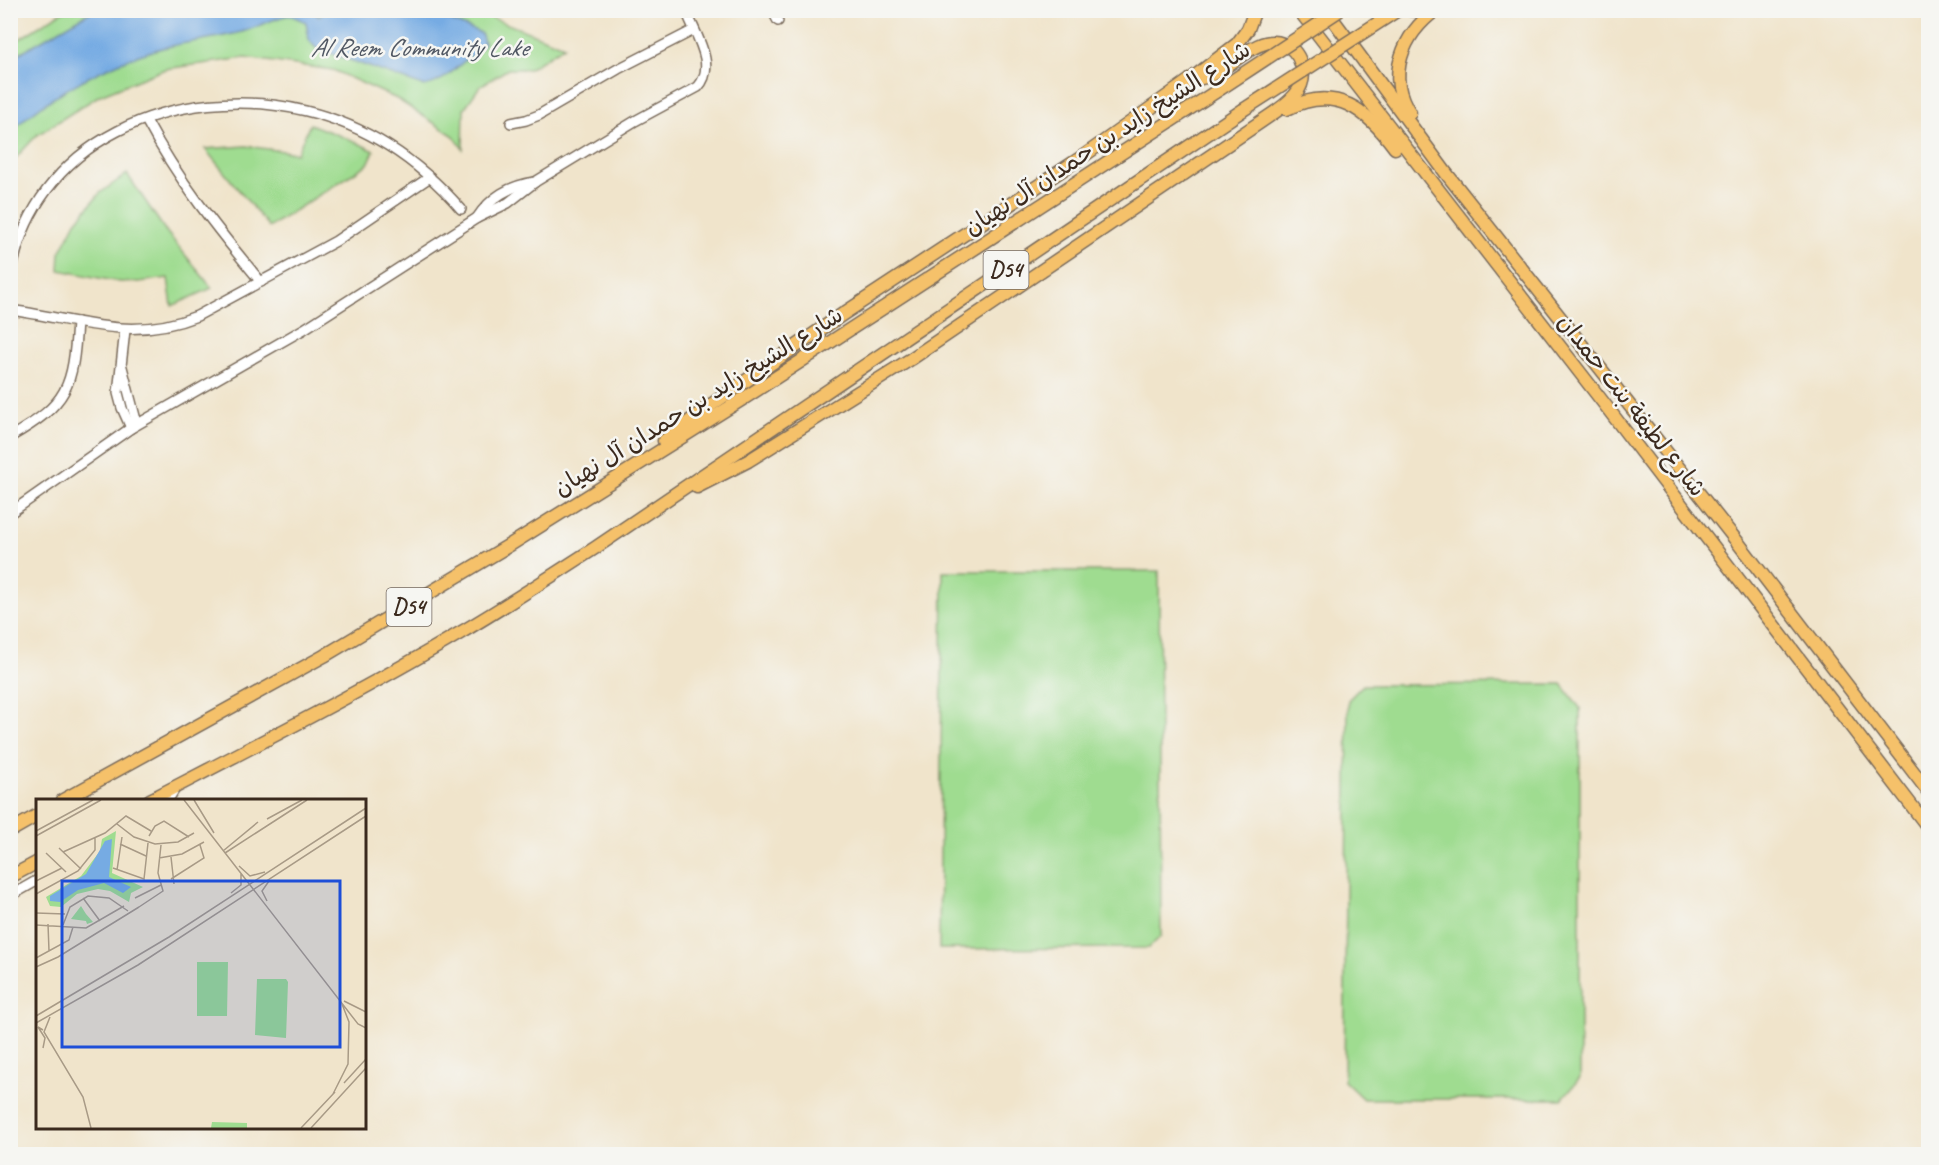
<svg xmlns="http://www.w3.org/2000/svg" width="1939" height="1165" font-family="Caveat,'Playpen Sans Arabic',sans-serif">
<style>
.green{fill:#9fdc90;stroke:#6d8357;stroke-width:1.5}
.water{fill:#76abe3;stroke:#586a80;stroke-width:1.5}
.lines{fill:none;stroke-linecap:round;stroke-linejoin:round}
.minor-casing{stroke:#7a6b5b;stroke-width:12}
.major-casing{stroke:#7a6b5b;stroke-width:15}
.minor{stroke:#fff;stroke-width:9}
.major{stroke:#f5c16b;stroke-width:12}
.major-bridge-casing{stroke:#7a6b5b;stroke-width:15;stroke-linecap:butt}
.major-bridge{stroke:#f5c16b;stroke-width:12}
.labels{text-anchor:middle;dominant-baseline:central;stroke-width:5;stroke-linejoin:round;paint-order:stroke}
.shield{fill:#f6f6f2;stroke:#73675e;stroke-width:1.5}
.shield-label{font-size:22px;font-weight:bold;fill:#3b2a1e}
.street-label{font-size:24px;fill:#3b2a1e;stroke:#f6f6f2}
.water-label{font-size:26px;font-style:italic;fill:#505763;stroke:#f6f6f2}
.inset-road{fill:none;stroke:#a89a86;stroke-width:1.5}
.view{fill:#1d4ed8;fill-opacity:0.15;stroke:#1d4ed8;stroke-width:3}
.inset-edge{fill:none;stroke:#3b2a1e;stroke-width:3}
</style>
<rect width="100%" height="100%" fill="#f6f6f2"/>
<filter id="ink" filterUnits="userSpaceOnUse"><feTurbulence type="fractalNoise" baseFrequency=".0167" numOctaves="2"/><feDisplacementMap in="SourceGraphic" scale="12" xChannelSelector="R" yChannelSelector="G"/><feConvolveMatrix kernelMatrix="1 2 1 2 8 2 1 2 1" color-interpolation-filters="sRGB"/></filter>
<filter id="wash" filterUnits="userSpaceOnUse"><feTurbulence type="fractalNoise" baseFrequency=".008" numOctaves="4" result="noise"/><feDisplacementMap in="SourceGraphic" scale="24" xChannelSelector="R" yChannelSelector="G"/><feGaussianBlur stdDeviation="1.35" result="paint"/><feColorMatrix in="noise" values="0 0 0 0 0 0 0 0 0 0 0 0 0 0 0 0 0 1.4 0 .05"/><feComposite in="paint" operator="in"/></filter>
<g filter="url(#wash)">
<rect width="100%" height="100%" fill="#f0e4cb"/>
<g class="green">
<path d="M472,10l92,36 -35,23h-21l-28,17 -16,23 -1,40 -9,-13 -57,-37 -64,-29 -88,-12 -80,11 -65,26 -63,40 -26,28 -1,-118 53,-34z"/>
<path d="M310,124l46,18 18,9 -6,13 -99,63 -64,-78 41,-3 51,7z"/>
<path d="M127,174l38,56 47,58 -40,18 -4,-28 -29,4h-20l-60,-12 1,-17 16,-31 24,-29z"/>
<path d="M943,571h216l2,365 -12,12 -210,1z"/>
<path d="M1562,684l18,24v370l-18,21h-199l-19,-18 4,-381 15,-15z"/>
</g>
<path class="water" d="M309,10l10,6 7,-5h100l53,21 3,3 2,8c-3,8 -10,11 -17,16 -14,11 -25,25 -44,27l-107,-38 -7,-8 -3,-18 -16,-7c-18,3 -34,14 -52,18 -25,6 -51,9 -76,15 -54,15 -110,45 -151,83v-73l81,-47z"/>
</g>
<g filter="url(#ink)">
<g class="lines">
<defs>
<g id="minor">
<path d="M772,10l6,11"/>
<path d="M146,120c32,60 71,109 115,162"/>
<path d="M511,123l15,-3 13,-5 79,-46 76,-39"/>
<path d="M477,218c14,-21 32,-32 58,-36"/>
<path d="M10,281c20,-142 168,-201 296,-170 62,15 114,51 155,98"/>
<path d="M10,310c67,9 120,33 187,6l139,-75 94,-64"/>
<path d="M125,330l-7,63 4,15 9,20"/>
<path d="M122,367l15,57"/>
<path d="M10,437c59,-34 63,-50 67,-115"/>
<path d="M10,513l121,-85 173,-99 173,-111 31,-15 27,-21 100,-61 63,-34c20,-22 -4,-54 -12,-77"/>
<path d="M168,800l8,-13"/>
<path d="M10,896l28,-16"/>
</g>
<g id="major">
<path d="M1299,10l300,387 329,430"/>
<path d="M1326,10l120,163 293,371 189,247"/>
<path d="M1411,10h15"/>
<path d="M1287,109c49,-25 80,1 108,39"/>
<path d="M1410,113c-25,-37 -7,-79 26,-103"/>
<path d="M664,441l44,-34 135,-93 239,-157 108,-77 47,-36 11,-15 7,-19"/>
<path d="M697,487l51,-26 163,-102 348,-236c20,-14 52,-30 42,-59 -3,-10 -9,-17 -18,-20 -25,-10 -49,21 -70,30 -7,4 -15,5 -23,6"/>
<path d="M63,800l261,-144 189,-113 233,-146 474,-308"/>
<path d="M150,800c104,-54 209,-107 310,-167 46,-27 90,-56 135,-85l648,-438"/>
<path d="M10,831l28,-16"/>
<path d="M10,877l28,-15"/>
</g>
</defs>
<use href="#minor" class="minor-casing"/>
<use href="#major" class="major-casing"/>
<use href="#minor" class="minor"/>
<use href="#major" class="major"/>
<defs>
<g id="major-bridge">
<path d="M1220,89l120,-79"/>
<path d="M1243,110l155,-100"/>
</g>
</defs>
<use href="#major-bridge" class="major-bridge-casing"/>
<use href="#major-bridge" class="major-bridge"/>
</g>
</g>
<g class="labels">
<g class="shield">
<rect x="983.5" y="251" width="45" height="38" rx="4.5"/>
<rect x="386.5" y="588" width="45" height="38" rx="4.5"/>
</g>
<g class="shield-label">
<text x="1006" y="270">D54</text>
<text x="409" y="607">D54</text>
</g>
<g class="street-label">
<text transform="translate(1107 138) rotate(-33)">شارع الشيخ زايد بن حمدان آل نهيان</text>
<text transform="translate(698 401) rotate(-32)">شارع الشيخ زايد بن حمدان آل نهيان</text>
<text transform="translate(1632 405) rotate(52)">شارع لطيفة بنت حمدان</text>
</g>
<g class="water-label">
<text x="419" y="47">Al Reem Community Lake</text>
</g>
</g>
<g transform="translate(36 799)">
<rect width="330" height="330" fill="#f0e4cb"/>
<path d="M80,32l-4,42 31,14 -12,6 -2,9 -19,-11 -12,-2 -21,5 -16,13 -11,-1 -4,-9 35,-21 19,-25 2,-12zM45,107l5,8 7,8 -6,2 -1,-3 -15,-2zM161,163h31l-1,54h-30zM221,180h29l2,3 -2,56 -31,-3zM176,323l35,1v5h-36z" fill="#9fdc90"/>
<path d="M76,40l-3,38 22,10 -8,6 -19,-10 -26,7 -18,12 -10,-1v-5l36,-22 19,-33z" fill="#76abe3"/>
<path class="inset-road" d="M148,1l174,224 8,4M158,1l20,33M231,20l35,-19M81,25l17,13 21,7 23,-2 16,-9M0,32l57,-31M0,37l65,-36M113,37l6,-10 9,-5 25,16M84,45l26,12M23,49l22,21M187,52l35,-29M27,53l42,-19 21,-17 25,15M10,54l20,19M189,54l82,-53M135,58l3,27M123,59l23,-4 22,-12M203,67l11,10 15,-4M77,69l31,11 4,-36M81,71l5,-33M135,80l33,-21 -4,-13M0,82l26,-13M195,94l10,-8v-11M0,95l42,-23 17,-21v-12M47,99l17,23M99,99l26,-13M231,102l-5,-10 7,-10M103,108l24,-16 -5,-18 3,-28M0,114l29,1M12,125l1,27M0,126l50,3 38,-22M27,126l7,-18 18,-11 21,2 19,13M0,159l33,-18 4,-13M0,168l22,-10 81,-50M308,202l22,11M0,217l133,-79 197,-129M14,218l-6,15 39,65 8,31M0,224l102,-58 228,-149M7,231l-5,-3 7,11 -2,10M308,284l22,-24M297,295l15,-30 1,-42 -7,-18M265,329l34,-36M275,329l55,-60"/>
<path class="view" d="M26,82h278v166h-278z"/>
<rect width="330" height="330" class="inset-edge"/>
</g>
<rect width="1939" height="1165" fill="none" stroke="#f6f6f2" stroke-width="36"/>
</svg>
